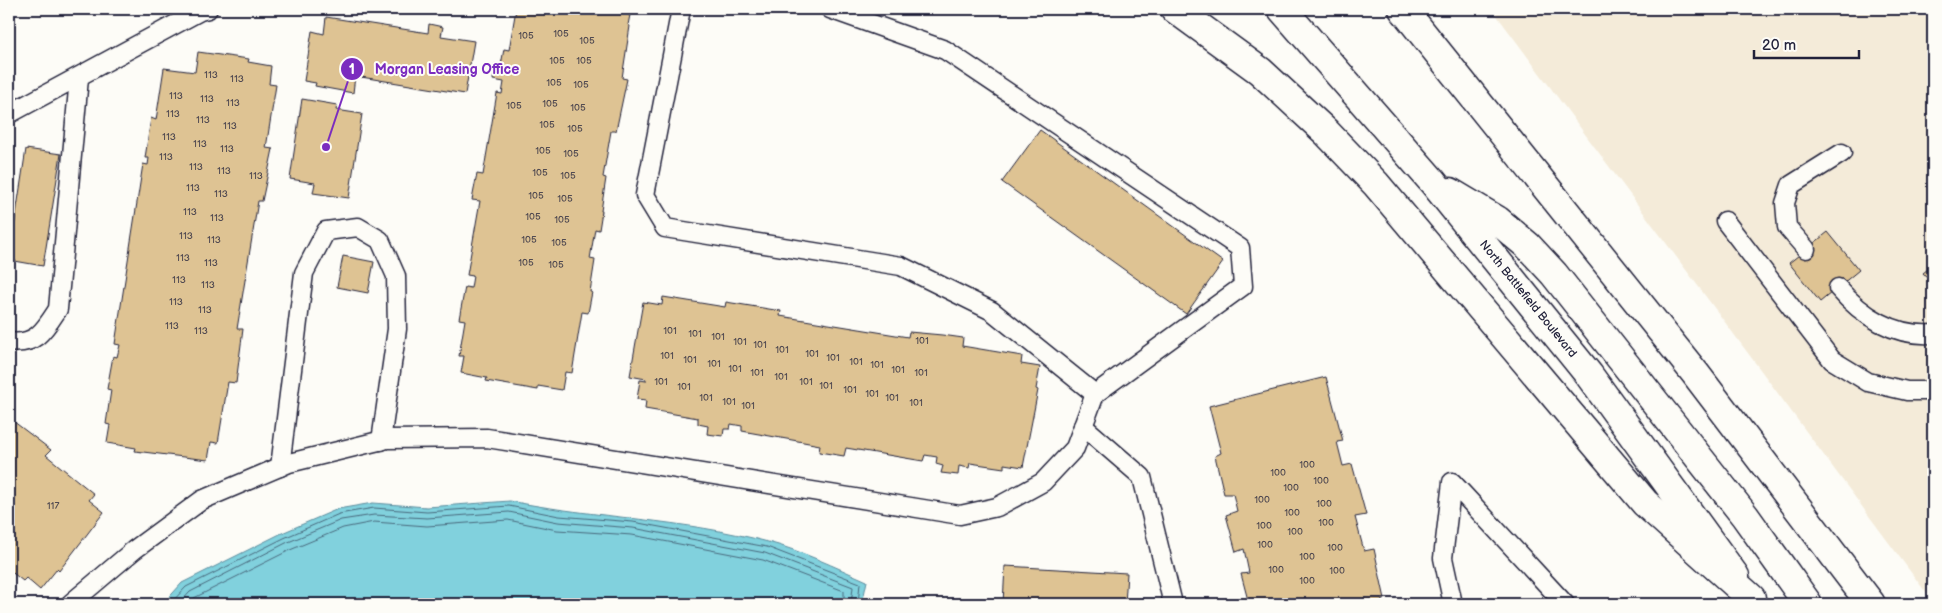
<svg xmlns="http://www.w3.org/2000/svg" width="1942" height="613" font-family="'Balsamiq Sans',sans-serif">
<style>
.built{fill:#f4ebd9}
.water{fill:#81d1dd;stroke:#5b8b9c}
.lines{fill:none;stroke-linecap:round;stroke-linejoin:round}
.shore{stroke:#48687c;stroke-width:1}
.building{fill:#dec393;stroke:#22223b}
.service-casing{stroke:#22223b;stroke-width:21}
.primary-casing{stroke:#22223b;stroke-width:31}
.motorway-casing{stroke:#22223b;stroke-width:31}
.service{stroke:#fdfcf7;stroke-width:18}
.primary{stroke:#fdfcf7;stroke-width:28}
.motorway{stroke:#fdfcf7;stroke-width:28}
.labels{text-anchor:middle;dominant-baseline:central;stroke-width:4;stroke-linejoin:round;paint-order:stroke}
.number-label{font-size:10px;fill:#514a51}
.street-label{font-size:12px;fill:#22223b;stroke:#fdfcf7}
.leader{fill:none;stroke:#7b2cbf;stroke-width:2}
.callout-dot{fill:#7b2cbf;stroke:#fdfcf7;stroke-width:2}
.mark-label{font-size:15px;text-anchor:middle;font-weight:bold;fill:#fff}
.callout-label{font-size:14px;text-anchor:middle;font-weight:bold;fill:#7b2cbf;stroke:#fdfcf7;stroke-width:4;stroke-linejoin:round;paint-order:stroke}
</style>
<rect width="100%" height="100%" fill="#fdfcf7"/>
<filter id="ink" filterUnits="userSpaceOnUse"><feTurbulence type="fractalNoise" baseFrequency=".02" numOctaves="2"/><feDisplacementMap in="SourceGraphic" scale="10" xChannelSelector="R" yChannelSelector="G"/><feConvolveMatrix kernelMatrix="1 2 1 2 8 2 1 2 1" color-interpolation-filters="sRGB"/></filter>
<g filter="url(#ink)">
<path class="built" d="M1492,9h441v593z"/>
<path class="water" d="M510,501c85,17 174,18 258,41 34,9 67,25 99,39l-5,23h-699l19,-21 100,-50 56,-24 35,-6 54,4z"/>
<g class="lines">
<g class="shore">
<path d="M170,604l16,-17 98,-49 55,-24 35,-6 53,4 82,-6 50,10 74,6 134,25 93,36 -2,21"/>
<path d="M179,604l11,-12 96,-49 55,-23 33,-5 53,3 82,-6 49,10 75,6 132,25 88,34 -2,17"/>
<path d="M189,604l5,-6 96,-48 53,-22 31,-6 53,4 81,-6 49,10 75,5 131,25 81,31v13"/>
</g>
</g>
<g class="building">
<path d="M516,9h107l-1,5 8,1 -2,10 2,1 -8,52 5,1 -11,52h-5l-8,46 3,1 -5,33h1l-3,19 -4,-1 -5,30 5,1 -5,32h2l-4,21 -6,-1 -10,61 -7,-1 -3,18 -24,-4v4l-52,-9 1,-3 -26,-5 3,-17h-5l6,-36 -6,-1 6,-32 6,1 2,-12 -6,-1 13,-74 -8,-1 5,-26 6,1 14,-82 5,1 2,-12 -11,-2 2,-16 6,1 3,-16 5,1z"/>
<path d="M326,17l102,16 1,-9 14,3 -2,9 33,5 -9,53 -110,-18 -2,17 -38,-7 1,-3 -12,-2 8,-50 12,3z"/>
<path d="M198,52l51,7 -1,3 23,4 -2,18 7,1 -10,63 7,1 -11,52h-4l-21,128h6l-7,54 -8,-1 -10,61 -7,-1 -3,18 -73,-9 1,-3 -29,-5 3,-18 -4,-1 5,-34 -4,-1 6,-33 4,1 3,-12 -5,-1 28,-180 5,1 1,-7h-4l6,-40 5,2 8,-52 31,4z"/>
<path d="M302,99l35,6 -1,5 26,4 -13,84 -36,-5 2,-10 -25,-4z"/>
<path d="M1040,130l183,132 -37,52 -184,-132z"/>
<path d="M26,149l35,5 -18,112 -34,-6z"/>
<path d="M1828,232l31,38 -39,32 -31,-39z"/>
<path d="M343,256l31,6 -6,31 -31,-6z"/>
<path d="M1933,265v19l-10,-11z"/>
<path d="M663,297l62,10 1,-5 55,9 -1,5 128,21 1,-5 33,3 21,3 -1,8 60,10 -1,8 19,3 -4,22 2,1 -15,77 -19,-3v4l-34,-5 -1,5 -10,-2 -1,9 -17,-2 2,-7 -7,-2 1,-7 -12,-2 -2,6 -77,-13 -2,8 -25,-4 1,-7 -78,-14v-5l-11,-2 -1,5h-6l-1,7 -16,-2 1,-8 -10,-2v-6l-53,-9 1,-9 -9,-1 3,-19 6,1v-2l-16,-3 13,-74 19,3z"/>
<path d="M1326,377l17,64 -6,1 6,24 9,-2 14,51 -11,2 9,34 10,-2 11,50 -7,3 1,2h-130l-8,-30 8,-1 -5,-24 -8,3 -10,-37 11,-4 -4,-17h-9l-9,-38 6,-3 -12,-47z"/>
<path d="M9,418l42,32 -5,5 48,39 -5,6 15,12 -45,59 -2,-2 -17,21 -14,-12 -3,3 -14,-11z"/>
<path d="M1005,566l122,7 -2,31h-122z"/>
</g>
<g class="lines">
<defs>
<g id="service">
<path d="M681,9l-36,186 20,33 236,38 91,45 103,83"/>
<path d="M9,114l191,-103 8,-2"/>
<path d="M1725,221l107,139 36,22 39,9h26"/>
<path d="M1806,249l-19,-22 -2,-24 6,-18 51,-32"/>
<path d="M1838,288c24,28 57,49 95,46"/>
<path d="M9,342c27,4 36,-13 49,-33l21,-231"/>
<path d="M1083,426l59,51 31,127"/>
<path d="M280,467l24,-194 22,-42 32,-4 22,13 16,36 1,53 -16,112"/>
<path d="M70,604l64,-54 68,-50 87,-37 98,-24 100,-1 473,77 37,-8 46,-25 32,-34 20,-54 148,-108 -3,-38 -295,-198 -115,-41"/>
<path d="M1453,604l-10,-46 9,-76 113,122"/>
</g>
<g id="primary">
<path d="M1282,9l151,173 156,193 146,201"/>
<path d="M1403,9l292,364 176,231"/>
<path d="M1450,192l47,28 31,26 26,28 191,242 63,88"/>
</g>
<path id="motorway" d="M1175,9l85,62 66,61 50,52 269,319 106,95"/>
</defs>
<use href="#service" class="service-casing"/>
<use href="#primary" class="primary-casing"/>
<use href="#motorway" class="motorway-casing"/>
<use href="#service" class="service"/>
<use href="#primary" class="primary"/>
<use href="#motorway" class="motorway"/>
</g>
</g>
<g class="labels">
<g class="number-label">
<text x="561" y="34">105</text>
<text x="526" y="36">105</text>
<text x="587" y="41">105</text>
<text x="557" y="61">105</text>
<text x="584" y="61">105</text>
<text x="211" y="75">113</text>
<text x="237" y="79">113</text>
<text x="554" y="83">105</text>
<text x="581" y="85">105</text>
<text x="176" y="96">113</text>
<text x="207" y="99">113</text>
<text x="233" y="103">113</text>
<text x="550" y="104">105</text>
<text x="514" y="106">105</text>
<text x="578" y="108">105</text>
<text x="173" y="114">113</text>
<text x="203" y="120">113</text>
<text x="547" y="125">105</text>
<text x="230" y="126">113</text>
<text x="575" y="129">105</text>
<text x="169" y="137">113</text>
<text x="200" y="144">113</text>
<text x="227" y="149">113</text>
<text x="543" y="151">105</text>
<text x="571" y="154">105</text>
<text x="166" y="157">113</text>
<text x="196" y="167">113</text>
<text x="224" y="171">113</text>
<text x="540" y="173">105</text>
<text x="256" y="176">113</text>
<text x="568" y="176">105</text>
<text x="193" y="188">113</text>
<text x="221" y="194">113</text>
<text x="536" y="196">105</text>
<text x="565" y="199">105</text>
<text x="190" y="212">113</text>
<text x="533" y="217">105</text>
<text x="217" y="218">113</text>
<text x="562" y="220">105</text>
<text x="186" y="236">113</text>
<text x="214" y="240">113</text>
<text x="529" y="240">105</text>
<text x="559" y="243">105</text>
<text x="183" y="258">113</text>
<text x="211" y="263">113</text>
<text x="526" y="263">105</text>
<text x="556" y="265">105</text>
<text x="179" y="280">113</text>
<text x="208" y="285">113</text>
<text x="176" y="302">113</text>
<text x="205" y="310">113</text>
<text x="172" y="326">113</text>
<text x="201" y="331">113</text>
<text x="670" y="331">101</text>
<text x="695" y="334">101</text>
<text x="718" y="337">101</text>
<text x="922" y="341">101</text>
<text x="740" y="342">101</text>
<text x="760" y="345">101</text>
<text x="782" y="350">101</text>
<text x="812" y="354">101</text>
<text x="667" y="356">101</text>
<text x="833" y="358">101</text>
<text x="690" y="360">101</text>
<text x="856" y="362">101</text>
<text x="714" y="364">101</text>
<text x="877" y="365">101</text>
<text x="735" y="369">101</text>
<text x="898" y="370">101</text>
<text x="757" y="373">101</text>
<text x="921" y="373">101</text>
<text x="781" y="377">101</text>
<text x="661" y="382">101</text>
<text x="806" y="382">101</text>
<text x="826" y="386">101</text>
<text x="684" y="387">101</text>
<text x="850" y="390">101</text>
<text x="872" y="394">101</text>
<text x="706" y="398">101</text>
<text x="892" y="398">101</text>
<text x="729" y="402">101</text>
<text x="916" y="403">101</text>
<text x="748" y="406">101</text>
<text x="1307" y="465">100</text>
<text x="1278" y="473">100</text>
<text x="1321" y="481">100</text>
<text x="1291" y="488">100</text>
<text x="1262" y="500">100</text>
<text x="1324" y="504">100</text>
<text x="53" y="506">117</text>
<text x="1292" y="513">100</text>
<text x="1326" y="523">100</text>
<text x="1264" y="526">100</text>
<text x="1295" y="532">100</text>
<text x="1265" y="545">100</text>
<text x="1335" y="548">100</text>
<text x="1307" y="557">100</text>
<text x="1276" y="570">100</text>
<text x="1337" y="571">100</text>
<text x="1307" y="581">100</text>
</g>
<g class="street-label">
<text transform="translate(1528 299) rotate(51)">North Battlefield Boulevard</text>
</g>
</g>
<path class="leader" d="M326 147L352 69"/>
<g class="callout-dot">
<circle cx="326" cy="147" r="5"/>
<circle cx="352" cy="69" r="12"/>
</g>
<g class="mark-label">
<text x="352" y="74">1</text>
</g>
<g class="callout-label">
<text x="447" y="74">Morgan Leasing Office</text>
</g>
<rect width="1942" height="613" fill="none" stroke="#fdfcf7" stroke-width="30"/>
<rect x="15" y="15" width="1912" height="583" fill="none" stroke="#22223b" stroke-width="2" filter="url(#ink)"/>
<path d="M1754 50v8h105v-8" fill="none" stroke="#22223b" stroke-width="2.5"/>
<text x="1762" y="50" font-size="15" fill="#22223b" stroke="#fdfcf7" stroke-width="4" paint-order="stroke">20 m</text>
</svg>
